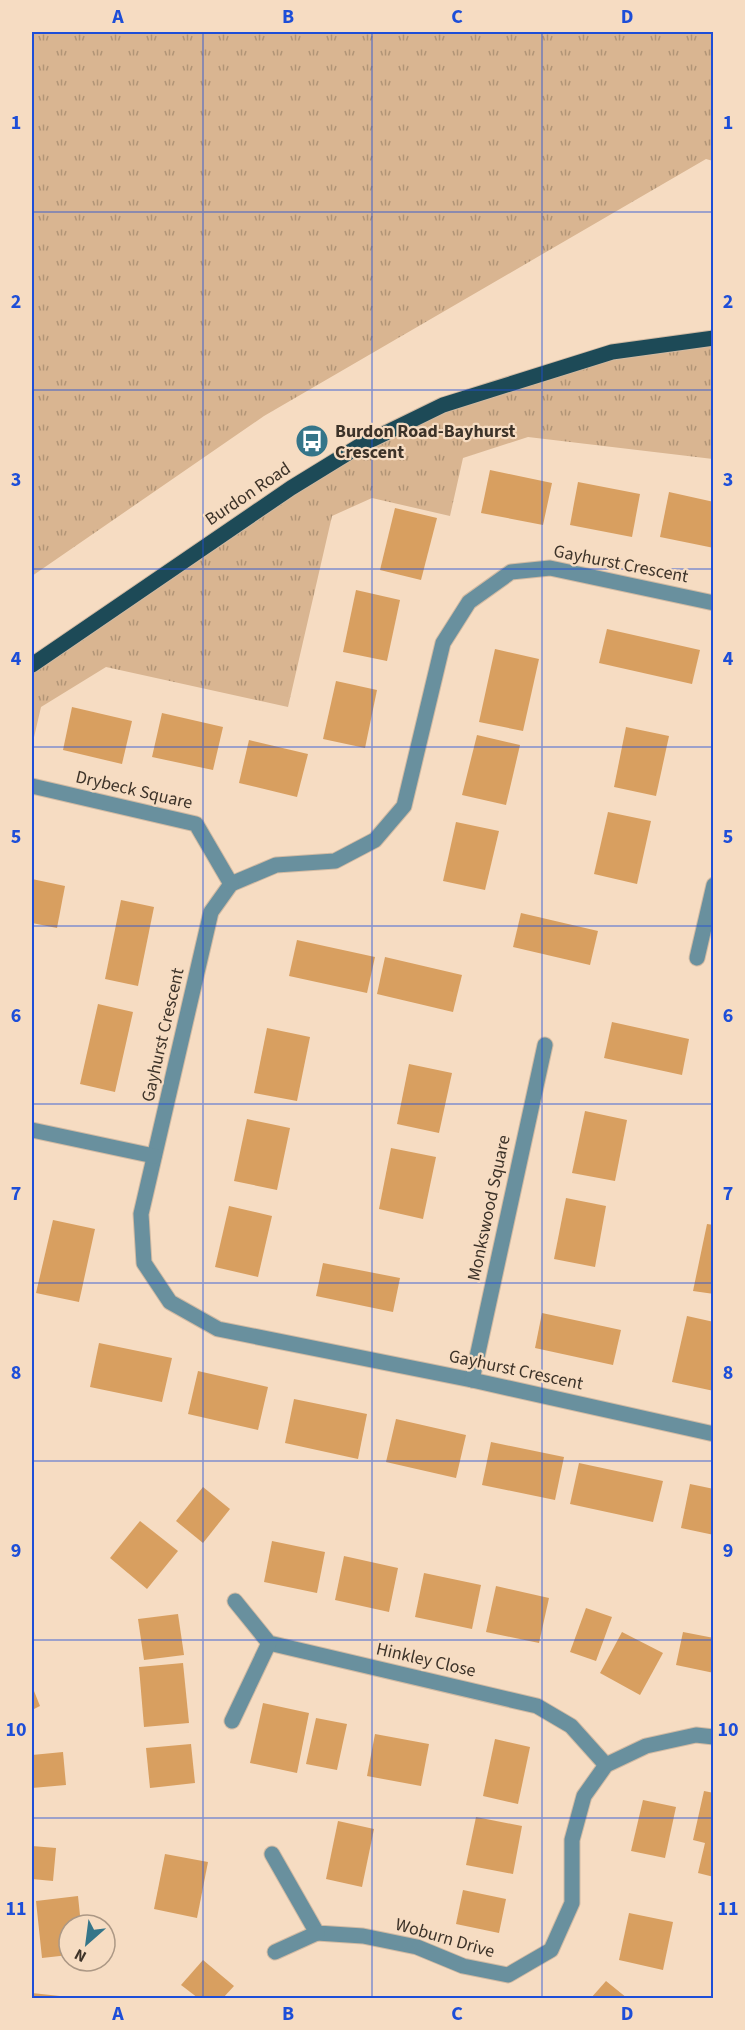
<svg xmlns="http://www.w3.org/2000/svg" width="745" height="2030" font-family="'Source Sans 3',sans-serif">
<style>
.grass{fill:url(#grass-tufts)}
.building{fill:#d89f60}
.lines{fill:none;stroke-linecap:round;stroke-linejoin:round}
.minor-casing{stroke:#d1baa3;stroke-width:17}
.major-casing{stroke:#d1baa3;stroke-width:17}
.minor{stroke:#69909e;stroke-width:15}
.major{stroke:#1d4a57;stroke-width:15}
.grid{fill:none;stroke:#1d4ed8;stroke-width:1.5;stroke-opacity:0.55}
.labels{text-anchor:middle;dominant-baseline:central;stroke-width:4.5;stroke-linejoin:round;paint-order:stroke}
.poi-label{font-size:18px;font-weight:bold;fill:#3d3329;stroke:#f6dcc2;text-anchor:start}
.street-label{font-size:18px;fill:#3d3329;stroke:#f6dcc2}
.neatline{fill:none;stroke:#1d4ed8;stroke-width:2}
.grid-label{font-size:20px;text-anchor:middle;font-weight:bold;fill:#1d4ed8}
</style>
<defs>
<pattern id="grass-tufts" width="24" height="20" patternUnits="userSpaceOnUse" patternTransform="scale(1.5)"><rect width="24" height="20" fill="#d9b591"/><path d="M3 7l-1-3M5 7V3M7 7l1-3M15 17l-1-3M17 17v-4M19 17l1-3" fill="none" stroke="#b19476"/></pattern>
</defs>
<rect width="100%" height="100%" fill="#f6dcc2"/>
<g class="grass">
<path d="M32,32h681v129l-7,-2 -442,257 -232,160z"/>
<path d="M713,338v121l-185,-22 -65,21 -13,58 -78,-18 -40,18 -44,191 -182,-40 -65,40 -9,39v-81l259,-177 152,-83 169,-53z"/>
</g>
<g class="building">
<path d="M490,470l62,13 -9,42 -62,-12z"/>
<path d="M578,482l62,12 -8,43 -62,-12z"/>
<path d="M669,492l45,10v46l-54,-11z"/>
<path d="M395,508l42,10 -16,62 -41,-10z"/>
<path d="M356,590l44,10 -13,61 -44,-9z"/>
<path d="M607,629l93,21 -8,34 -93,-21z"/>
<path d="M495,649l44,10 -16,72 -44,-9z"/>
<path d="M336,681l41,9 -12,58 -42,-9z"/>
<path d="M72,707l60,14 -10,43 -59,-14z"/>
<path d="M162,713l61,14 -10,43 -61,-13z"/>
<path d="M626,727l43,9 -13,60 -42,-9z"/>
<path d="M477,735l43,10 -14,60 -44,-10z"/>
<path d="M249,740l59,14 -11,43 -58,-14z"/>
<path d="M608,812l43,9 -14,63 -43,-10z"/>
<path d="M456,822l43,9 -14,59 -42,-9z"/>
<path d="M32,879l33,7 -8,42 -25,-5z"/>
<path d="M121,900l33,7 -16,79 -33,-7z"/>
<path d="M521,913l77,18 -8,34 -77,-18z"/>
<path d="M297,940l78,17 -8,36 -78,-17z"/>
<path d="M385,957l77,18 -9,37 -76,-18z"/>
<path d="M98,1004l35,8 -18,80 -35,-8z"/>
<path d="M612,1022l77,17 -7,36 -78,-17z"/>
<path d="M267,1028l43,9 -13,64 -43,-8z"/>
<path d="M409,1064l43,9 -13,60 -42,-9z"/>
<path d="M585,1111l42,9 -12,61 -43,-8z"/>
<path d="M247,1119l43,9 -13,62 -43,-9z"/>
<path d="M391,1148l45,9 -13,62 -44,-10z"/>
<path d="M566,1198l40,8 -11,61 -41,-8z"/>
<path d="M229,1206l43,10 -14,61 -43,-10z"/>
<path d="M53,1220l42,9 -16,73 -43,-9z"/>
<path d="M707,1224l7,1v69l-21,-3z"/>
<path d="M323,1263l77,15 -7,34 -77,-16z"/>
<path d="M542,1313l79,17 -8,35 -78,-17z"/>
<path d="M687,1316l27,6v69l-42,-9z"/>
<path d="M99,1343l73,15 -10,44 -72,-15z"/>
<path d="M198,1371l70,16 -10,43 -70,-16z"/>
<path d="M294,1399l73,15 -9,45 -73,-16z"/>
<path d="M396,1419l70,16 -10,43 -70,-16z"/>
<path d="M491,1442l73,15 -9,43 -73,-15z"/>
<path d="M579,1463l84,18 -10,41 -83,-18z"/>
<path d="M690,1484l24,5v46l-33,-7z"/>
<path d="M203,1487l27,22 -27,34 -27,-22z"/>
<path d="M140,1521l38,30 -31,38 -37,-31z"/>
<path d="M272,1541l53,11 -8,41 -53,-11z"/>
<path d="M344,1556l54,12 -9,44 -54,-12z"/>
<path d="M424,1573l57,12 -9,44 -57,-12z"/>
<path d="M496,1586l53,12 -10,45 -53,-11z"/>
<path d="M586,1608l26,9 -16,44 -26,-9z"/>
<path d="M178,1614l6,41 -40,5 -6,-41z"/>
<path d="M622,1632l41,21 -23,42 -40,-22z"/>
<path d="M683,1632l31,6v35l-38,-8z"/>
<path d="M183,1663l6,60 -45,4 -5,-60z"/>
<path d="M32,1686l8,20 -8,4z"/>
<path d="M263,1703l46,10 -12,60 -47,-10z"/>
<path d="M316,1718l31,6 -10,46 -31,-6z"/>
<path d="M375,1734l54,10 -8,42 -54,-10z"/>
<path d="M495,1739l35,8 -12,57 -35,-8z"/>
<path d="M191,1744l4,39 -45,5 -4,-40z"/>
<path d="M63,1752l3,33 -34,3v-33z"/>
<path d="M704,1791l10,2v84l-16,-4 7,-30 -12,-3z"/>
<path d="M643,1800l33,7 -11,51 -34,-7z"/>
<path d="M476,1817l46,9 -9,48 -47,-9z"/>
<path d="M338,1821l36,8 -12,58 -36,-8z"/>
<path d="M32,1846l24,2 -3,33 -21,-2z"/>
<path d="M165,1854l43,8 -11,56 -43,-9z"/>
<path d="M463,1890l43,9 -7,34 -43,-9z"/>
<path d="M78,1896l3,29h-12v30l-27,3 -6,-57z"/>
<path d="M629,1913l44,9 -10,48 -44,-10z"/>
<path d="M203,1960l31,26 -11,12h-25l-17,-13z"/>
<path d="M606,1981l21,17h-36z"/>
<path d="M32,1993l37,4v1h-37z"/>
</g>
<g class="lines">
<defs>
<g id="minor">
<path d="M714,603l-164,-35 -39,4 -42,30 -26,41 -39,163 -29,34 -40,21 -59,4 -45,19 -20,28 -70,302 3,49 26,39 48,27 254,51 242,54"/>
<path d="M32,786l164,38 35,60"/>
<path d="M697,958l17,-73"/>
<path d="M32,1130l122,26"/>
<path d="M472,1380l73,-335"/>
<path d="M235,1601l34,42 268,63 34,20 35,39"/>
<path d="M232,1721l37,-78"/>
<path d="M272,1854l45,79 46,3 54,11 46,19 45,9 43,-25 21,-47v-63l12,-44 22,-31 40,-19 50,-11 18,2"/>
<path d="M275,1952l42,-19"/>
</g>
<path id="major" d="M32,665l259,-177 70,-43 82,-40 169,-53 102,-14"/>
</defs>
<use href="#minor" class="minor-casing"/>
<use href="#major" class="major-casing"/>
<use href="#minor" class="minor"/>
<use href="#major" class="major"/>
</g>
<path class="grid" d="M203,32v1966M372,32v1966M542,32v1966M32,212h682M32,390h682M32,569h682M32,747h682M32,926h682M32,1104h682M32,1283h682M32,1461h682M32,1640h682M32,1818h682"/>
<defs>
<symbol id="bus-disc" viewBox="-11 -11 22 22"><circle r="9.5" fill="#357589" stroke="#f6dcc2"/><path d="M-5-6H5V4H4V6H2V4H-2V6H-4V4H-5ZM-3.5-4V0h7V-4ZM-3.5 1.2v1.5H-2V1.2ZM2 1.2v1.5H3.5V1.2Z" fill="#fff"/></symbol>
</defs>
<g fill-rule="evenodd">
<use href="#bus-disc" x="293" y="422" width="38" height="38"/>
</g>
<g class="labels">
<g class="poi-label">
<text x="335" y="431">Burdon Road-Bayhurst<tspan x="335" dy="21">Crescent</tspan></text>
</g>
<g class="street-label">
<text transform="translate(248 494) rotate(-34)">Burdon Road</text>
<text transform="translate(621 564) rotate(11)">Gayhurst Crescent</text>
<text transform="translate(134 790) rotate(13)">Drybeck Square</text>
<text transform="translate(163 1035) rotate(-77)">Gayhurst Crescent</text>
<text transform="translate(489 1208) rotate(-78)">Monkswood Square</text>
<text transform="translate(516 1370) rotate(12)">Gayhurst Crescent</text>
<text transform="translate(426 1660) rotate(13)">Hinkley Close</text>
<text transform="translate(445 1938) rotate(16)">Woburn Drive</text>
</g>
</g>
<rect width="745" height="2030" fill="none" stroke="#f6dcc2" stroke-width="66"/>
<g transform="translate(87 1943) rotate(208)"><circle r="28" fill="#f6dcc2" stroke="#ac9885" stroke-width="1.5"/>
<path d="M0-4.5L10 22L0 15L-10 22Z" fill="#357589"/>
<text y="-9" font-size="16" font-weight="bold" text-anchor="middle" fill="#3d3329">N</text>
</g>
<rect x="33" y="33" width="679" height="1964" class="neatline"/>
<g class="grid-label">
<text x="118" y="23">A</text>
<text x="288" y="23">B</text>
<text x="457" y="23">C</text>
<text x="627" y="23">D</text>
<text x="16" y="129">1</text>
<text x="728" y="129">1</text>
<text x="16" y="308">2</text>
<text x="728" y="308">2</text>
<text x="16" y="486">3</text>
<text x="728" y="486">3</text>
<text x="16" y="665">4</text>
<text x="728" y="665">4</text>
<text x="16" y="843">5</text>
<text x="728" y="843">5</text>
<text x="16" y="1022">6</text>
<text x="728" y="1022">6</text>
<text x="16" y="1200">7</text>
<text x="728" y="1200">7</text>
<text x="16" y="1379">8</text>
<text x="728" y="1379">8</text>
<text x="16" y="1557">9</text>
<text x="728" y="1557">9</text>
<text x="16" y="1736">10</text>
<text x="728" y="1736">10</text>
<text x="16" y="1915">11</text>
<text x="728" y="1915">11</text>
<text x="118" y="2020">A</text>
<text x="288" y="2020">B</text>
<text x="457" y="2020">C</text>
<text x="627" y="2020">D</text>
</g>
</svg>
